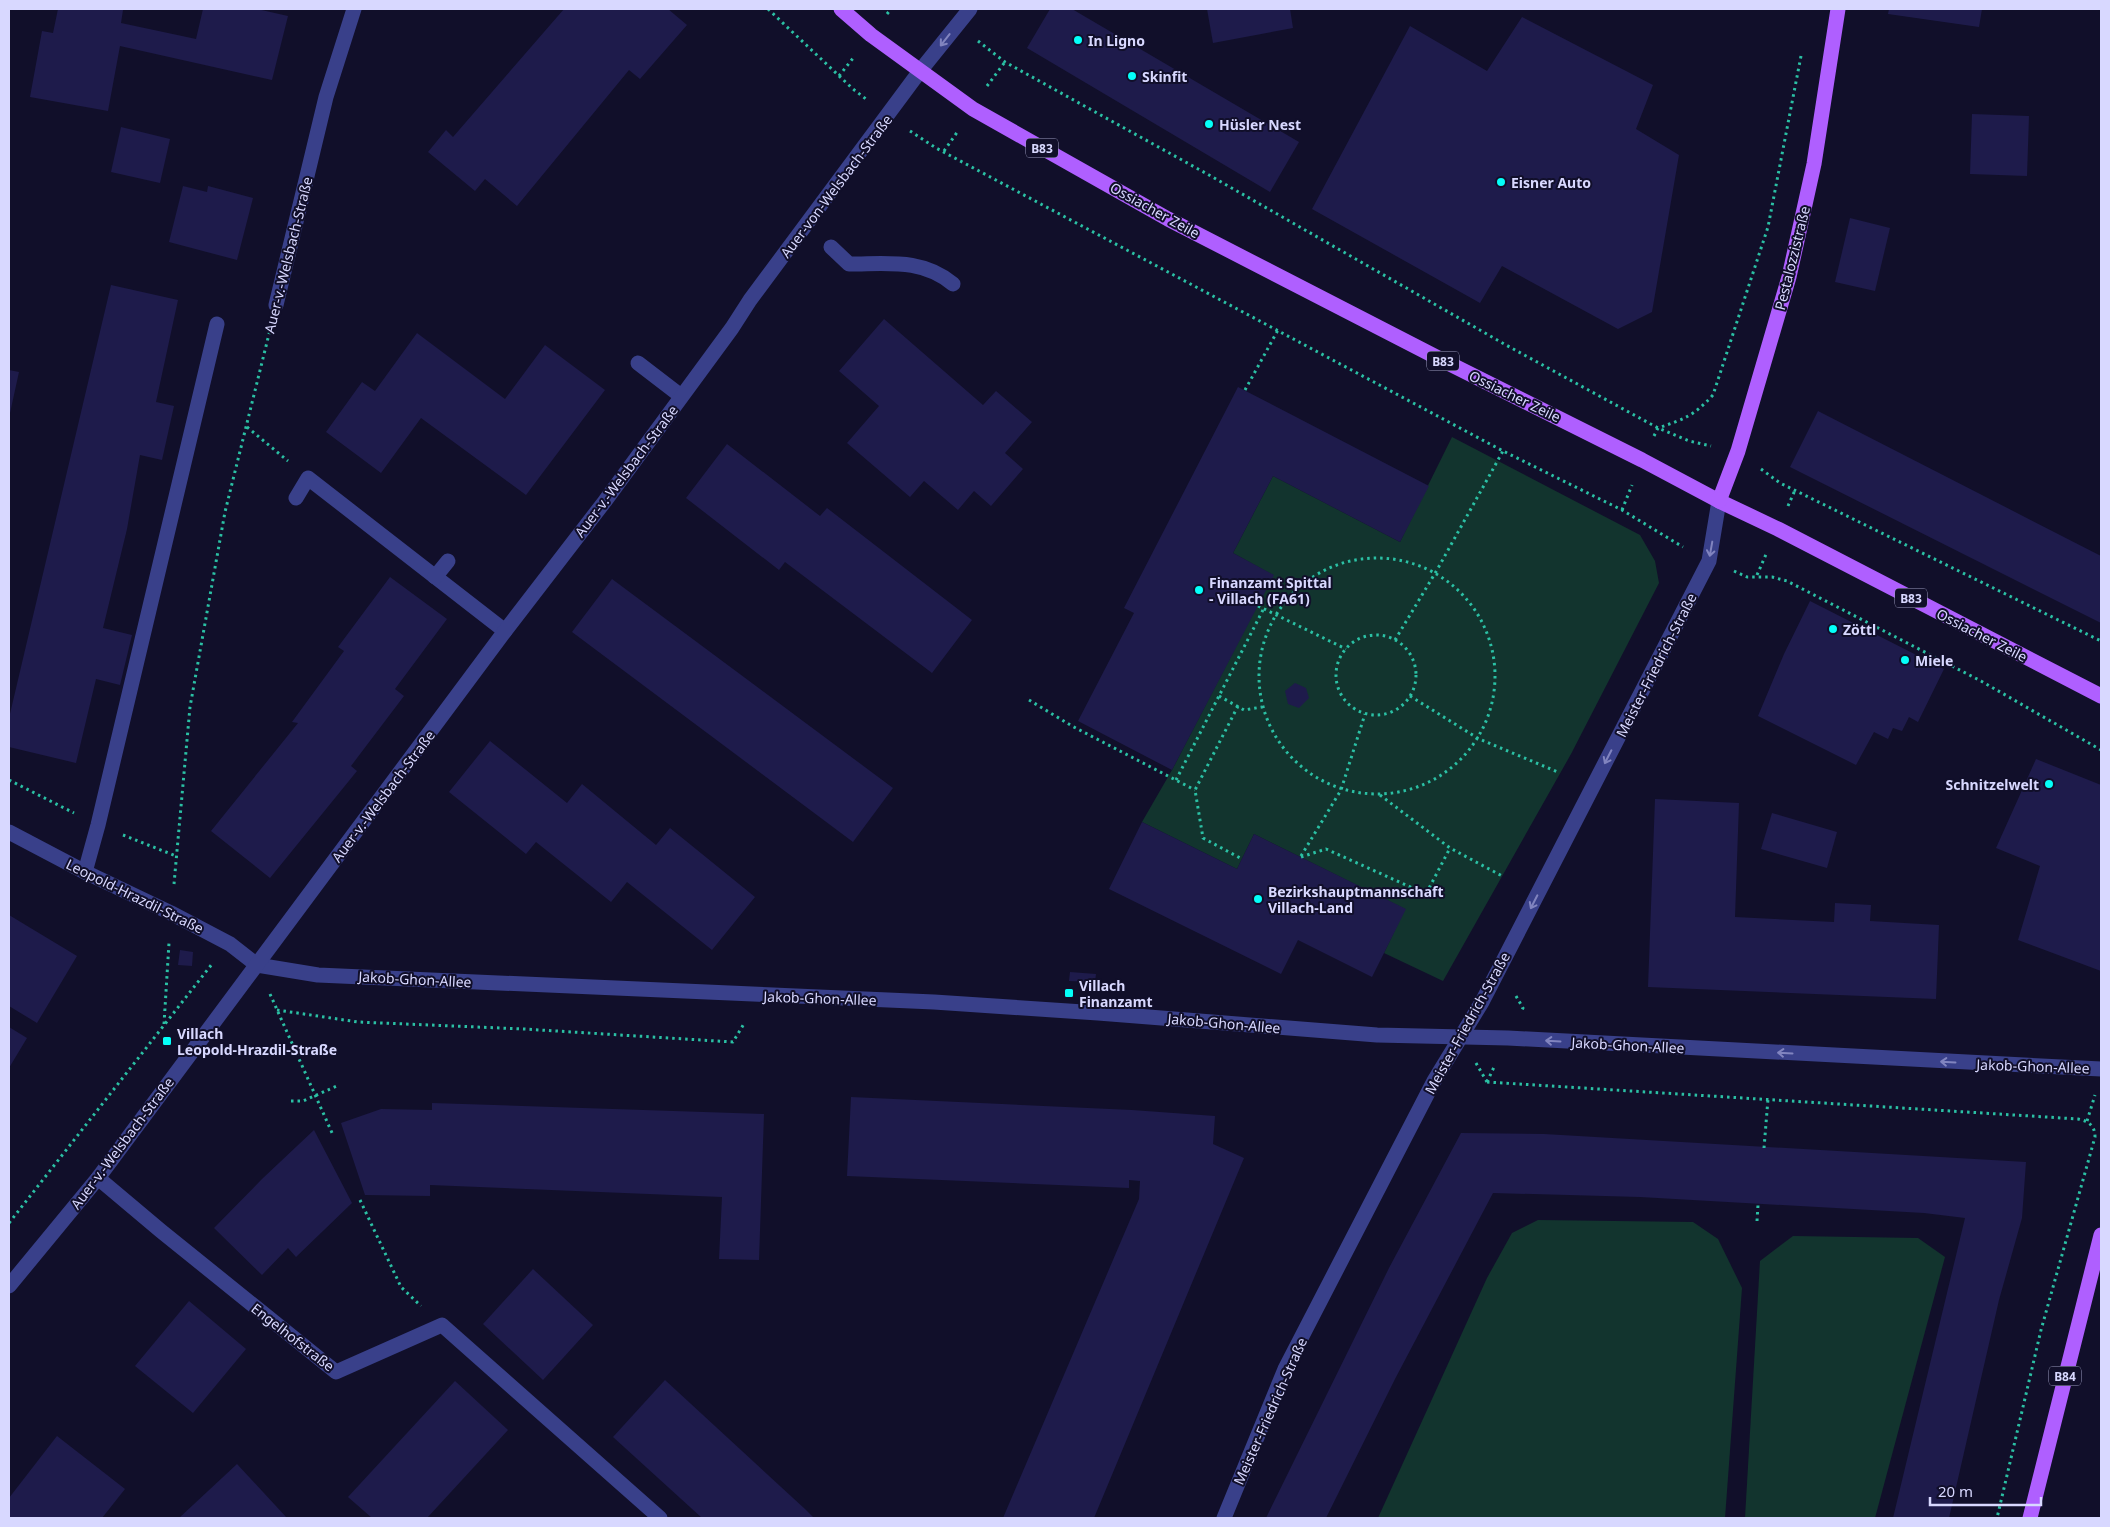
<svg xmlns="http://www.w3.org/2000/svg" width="2110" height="1527" font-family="'Noto Sans',sans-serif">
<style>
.green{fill:#12342e}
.building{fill:#1e1b4b}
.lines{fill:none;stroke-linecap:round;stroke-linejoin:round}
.path{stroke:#2bc0a4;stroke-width:3;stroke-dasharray:2.5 4;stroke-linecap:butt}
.minor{stroke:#39408a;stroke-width:15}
.major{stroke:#af5fff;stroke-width:15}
.oneway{stroke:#8184bf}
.poi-dot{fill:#04fff9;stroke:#110f2a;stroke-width:2}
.labels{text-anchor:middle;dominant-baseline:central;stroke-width:4;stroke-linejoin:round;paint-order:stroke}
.shield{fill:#110f2a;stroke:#9c9cbf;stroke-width:1}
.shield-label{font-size:12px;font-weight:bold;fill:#d8d8ff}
.poi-label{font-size:14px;font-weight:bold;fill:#d8d8ff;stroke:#110f2a;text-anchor:start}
.street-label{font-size:14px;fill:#d8d8ff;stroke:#110f2a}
</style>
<rect width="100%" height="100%" fill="#110f2a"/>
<g class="green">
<path d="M1452,437l188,98 15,26 4,22 -88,171 -128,227 -59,-28 21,-44 -151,-75 -17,35 -95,-47 30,-52 101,-195 -40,-22 40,-77 127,66z"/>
<path d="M1538,1220l155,2 25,17 24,49 -17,230h-347l109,-240 25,-45z"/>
<path d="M1793,1236l125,2 27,19 -70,261h-130l15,-257z"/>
</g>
<g class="building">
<path d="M58,9h57l8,1 -2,13 75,16 7,-30h54l31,7 -16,64 -152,-34 -12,65 -78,-14 12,-66 11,2z"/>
<path d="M564,9h104l19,16 -47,54 -11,-9 -112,136 -32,-27 -10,12 -47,-39 18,-22 7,7z"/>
<path d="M1050,9h22l227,133 -29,50 -243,-144z"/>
<path d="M1207,9h83l3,19 -80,15z"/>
<path d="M1889,9h93l-3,18 -91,-13z"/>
<path d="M1522,17l131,68 -17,44 43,26 -27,157 -34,17 -116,-63 -22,37 -168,-94 98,-183 77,45z"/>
<path d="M1972,114l57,2 -2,60 -57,-2z"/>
<path d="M121,127l49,12 -10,44 -49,-11z"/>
<path d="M183,186l24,6 1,-6 45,12 -16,62 -68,-18z"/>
<path d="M1850,218l40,10 -15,63 -40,-9z"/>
<path d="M111,285l67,15 -22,102 18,4 -12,54 -22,-5 -13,74 -24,99 29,7 -12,50 -24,-6 -20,84 -67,-16v-29z"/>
<path d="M884,319l99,86 13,-14 36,31 -27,31 18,16 -32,37 -17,-15 -16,19 -34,-29 -14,16 -63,-54 32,-37 -40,-35z"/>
<path d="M417,333l88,66 40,-54 60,45 -79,105 -105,-77 -40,55 -55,-41 36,-50 13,9z"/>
<path d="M9,370l10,2 -9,41h-1z"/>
<path d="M1238,387l191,99 -29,56 -127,-66 -40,77 41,22 -102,195 -94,-49 56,-108 -10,-5z"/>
<path d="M1818,411l283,145v67l-311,-156z"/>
<path d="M727,444l93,72 7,-8 145,112 -40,53 -147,-111 -6,8 -93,-72z"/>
<path d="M390,577l57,42 -52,70 9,7 -53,70 6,5 -87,107 -59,-47 87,-108 -6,-1 52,-71 -6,-4z"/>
<path d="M612,579l281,209 -40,54 -281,-210z"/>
<path d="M1810,601l134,68 -26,53 -9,-5 -7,14 -9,-3 -5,11 -14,-7 -18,33 -98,-49 26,-62z"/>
<path d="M1295,683l11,5 3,10 -10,10 -11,-4 -3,-13z"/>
<path d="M490,741l77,62 15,-19 74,61 14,-17 85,69 -43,53 -85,-68 -16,20 -75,-60 -10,12 -77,-62z"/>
<path d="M2036,759l65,26v186l-83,-31 22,-74 -44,-18z"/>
<path d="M1655,799l84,4 -4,114 99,5 1,-19 36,2 -1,16 69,4 -3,74 -288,-12z"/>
<path d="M1772,813l65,19 -10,36 -66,-19z"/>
<path d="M1142,822l95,47 17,-35 152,75 -34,68 -74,-37 -17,34 -172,-85z"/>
<path d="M9,915l68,41 -40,67 -28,-17z"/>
<path d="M180,950l13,2 -1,14 -14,-1z"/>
<path d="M1070,972l26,2 -1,8 -26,-1z"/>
<path d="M9,1027l18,11 -18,30z"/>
<path d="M851,1097l281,13 83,6 -2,28 31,14 -150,360h-91l136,-319 1,-18 -11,-1v8l-282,-12z"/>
<path d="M432,1103l332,11 -5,146 -40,-1 3,-62 -292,-12v11l-65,-1 -24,-72 40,-14 51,1z"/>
<path d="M314,1130l38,73 -56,54 -8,-9 -26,27 -48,-47 48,-49z"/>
<path d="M1461,1133l83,1 482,28 -4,56 -23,82 -50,218h-56l72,-300 -41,-5 -284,-16 -147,-4 -98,186 -69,139h-60l123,-250z"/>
<path d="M533,1269l60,56 -50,55 -60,-56z"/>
<path d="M189,1301l57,48 -53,64 -58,-47z"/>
<path d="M665,1380l140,129 9,9h-112l-89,-81z"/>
<path d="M455,1381l53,49 -81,88h-55l-24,-21z"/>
<path d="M57,1436l68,53 -23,29h-91l-2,-2v-18z"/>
<path d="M237,1464l50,54h-108z"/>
</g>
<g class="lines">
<g class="path">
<path d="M768,9l85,80 13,10"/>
<path d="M887,14l4,-5"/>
<path d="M978,41l27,21 204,113 297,170 152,83 31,13 22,5"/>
<path d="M839,76l15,-19"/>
<path d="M987,86l18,-24"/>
<path d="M910,131l26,17 567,303 119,59 61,37"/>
<path d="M944,151l14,-20"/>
<path d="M1245,390l33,-60"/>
<path d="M247,427l41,34"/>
<path d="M1654,436l4,-8c26,-9 36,-12 55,-33l55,-168 33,-171"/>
<path d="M1761,469l19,14 321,158"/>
<path d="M1788,506l7,-16"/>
<path d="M1622,510l10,-25"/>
<circle cx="1377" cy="676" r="118"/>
<path d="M1734,571l13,6h25l15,4 194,100 120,69"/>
<path d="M1757,575l10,-23"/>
<path d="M1258,606l88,43"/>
<circle cx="1376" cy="675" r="40"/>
<path d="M1395,640l42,-70 66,-119"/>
<path d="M1219,696l25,14 18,-3"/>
<path d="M1410,696l69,43 79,33"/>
<path d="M1029,700l43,26 123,64"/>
<path d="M1238,706l-43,84 8,48 39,21"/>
<path d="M9,780l65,33"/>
<path d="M1176,780l88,-172"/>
<path d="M1380,795l70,53 54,29"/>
<path d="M123,835l53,21"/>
<path d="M1301,856l40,-66 24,-76"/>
<path d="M1301,857l25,-8 100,45 24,-46"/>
<path d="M174,884l16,-177 35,-195 45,-182"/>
<path d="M270,994l63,141"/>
<path d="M1516,996l7,12 -2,4"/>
<path d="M277,1010l81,12 166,7 209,13 12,-20"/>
<path d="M164,1024l5,-81"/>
<path d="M1476,1063l11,19"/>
<path d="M1487,1082l591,37c10,2 17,6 17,18l-54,193 -44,188"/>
<path d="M1487,1082l8,-17"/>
<path d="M291,1101h12l34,-15"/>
<path d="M2087,1121l8,-26"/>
<path d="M1764,1148l4,-49"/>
<path d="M360,1200l41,87 20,19"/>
<path d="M1757,1221l1,-16"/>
<path d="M9,1223l203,-259"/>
</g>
<g class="minor">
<path d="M831,247l18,17c38,0 73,-6 104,20"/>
<path d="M276,305l50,-208 28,-88"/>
<path d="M638,363l43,33"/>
<path d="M296,498l12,-20 197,153"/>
<path d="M435,577l13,-16"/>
<path d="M9,832l76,40 86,41 59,31 27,21 61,10 616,27 164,11 279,22 131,3 593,31"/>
<path d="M85,872l13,-47 119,-501"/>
<path d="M98,1178l63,53 175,141 106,-47 218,193"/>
<path d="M9,1286l89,-108 407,-547 100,-130 127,-173 18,-28 170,-229 50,-62"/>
<path d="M1224,1518l61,-149 149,-288 48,-79 227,-441 10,-60"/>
</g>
<g class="major">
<path d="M841,9l30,26 102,74 195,110 274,141 200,100 77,41 59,28 323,167"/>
<path d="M1719,501l19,-50 51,-174 25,-113 24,-155"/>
<path d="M2030,1518l71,-283"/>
</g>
</g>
<defs><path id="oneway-shaft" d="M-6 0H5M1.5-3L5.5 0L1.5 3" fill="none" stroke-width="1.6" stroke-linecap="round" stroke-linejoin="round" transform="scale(1.25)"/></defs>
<g class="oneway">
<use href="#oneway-shaft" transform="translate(945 40) rotate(128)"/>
<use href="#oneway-shaft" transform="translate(1711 549) rotate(100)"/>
<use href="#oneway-shaft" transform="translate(1608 757) rotate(117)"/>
<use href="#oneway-shaft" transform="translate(1534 902) rotate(117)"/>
<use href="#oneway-shaft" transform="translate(1553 1041) rotate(-177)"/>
<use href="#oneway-shaft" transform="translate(1785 1053) rotate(-177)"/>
<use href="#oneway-shaft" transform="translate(1948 1062) rotate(-177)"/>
</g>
<g class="poi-dot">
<circle cx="1078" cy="40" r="5"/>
<circle cx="1132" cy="76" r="5"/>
<circle cx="1209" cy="124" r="5"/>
<circle cx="1501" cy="182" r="5"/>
<circle cx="1199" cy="590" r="5"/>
<circle cx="1833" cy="629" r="5"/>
<circle cx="1905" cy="660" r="5"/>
<circle cx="2049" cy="784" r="5"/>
<circle cx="1258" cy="899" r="5"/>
<rect x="1064" y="988" width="10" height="10" rx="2.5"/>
<rect x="162" y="1036" width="10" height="10" rx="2.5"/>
</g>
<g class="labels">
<g class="shield">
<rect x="1026" y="138.5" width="32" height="19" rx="4"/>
<rect x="1427" y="351.5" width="32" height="19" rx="4"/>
<rect x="1895" y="588.5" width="32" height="19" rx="4"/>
<rect x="2049" y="1366.5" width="32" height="19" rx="4"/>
</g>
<g class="shield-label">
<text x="1042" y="148">B83</text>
<text x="1443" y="361">B83</text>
<text x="1911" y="598">B83</text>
<text x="2065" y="1376">B84</text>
</g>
<g class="poi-label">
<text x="1088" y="40">In Ligno</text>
<text x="1142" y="76">Skinfit</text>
<text x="1219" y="124">Hüsler Nest</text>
<text x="1511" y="182">Eisner Auto</text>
<text x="1209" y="582">Finanzamt Spittal<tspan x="1209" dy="16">- Villach (FA61)</tspan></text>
<text x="1843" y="629">Zöttl</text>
<text x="1915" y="660">Miele</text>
<text x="2039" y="784" text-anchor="end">Schnitzelwelt</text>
<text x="1268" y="891">Bezirkshauptmannschaft<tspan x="1268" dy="16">Villach-Land</tspan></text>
<text x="1079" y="985">Villach<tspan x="1079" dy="16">Finanzamt</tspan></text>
<text x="177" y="1033">Villach<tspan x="177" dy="16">Leopold-Hrazdil-Straße</tspan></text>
</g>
<g class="street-label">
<text transform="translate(836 186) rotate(-53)">Auer-von-Welsbach-Straße</text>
<text transform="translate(1155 210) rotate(29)">Ossiacher Zeile</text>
<text transform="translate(288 255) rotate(-76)">Auer-v.-Welsbach-Straße</text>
<text transform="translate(1792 258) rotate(-76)">Pestalozzistraße</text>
<text transform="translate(1515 396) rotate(26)">Ossiacher Zeile</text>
<text transform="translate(626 471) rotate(-53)">Auer-v.-Welsbach-Straße</text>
<text transform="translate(1982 635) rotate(27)">Ossiacher Zeile</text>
<text transform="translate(1656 665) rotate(-63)">Meister-Friedrich-Straße</text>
<text transform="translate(383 796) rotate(-53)">Auer-v.-Welsbach-Straße</text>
<text transform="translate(135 896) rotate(26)">Leopold-Hrazdil-Straße</text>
<text transform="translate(415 979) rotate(3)">Jakob-Ghon-Allee</text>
<text transform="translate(820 998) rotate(2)">Jakob-Ghon-Allee</text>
<text transform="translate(1224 1023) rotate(5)">Jakob-Ghon-Allee</text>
<text transform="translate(1467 1023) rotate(-61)">Meister-Friedrich-Straße</text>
<text transform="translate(1628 1045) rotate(3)">Jakob-Ghon-Allee</text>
<text transform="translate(2033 1066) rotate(2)">Jakob-Ghon-Allee</text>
<text transform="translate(122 1143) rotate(-53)">Auer-v.-Welsbach-Straße</text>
<text transform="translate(293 1337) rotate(38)">Engelhofstraße</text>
<text transform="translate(1270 1411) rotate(-66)">Meister-Friedrich-Straße</text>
</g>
</g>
<rect width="2110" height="1527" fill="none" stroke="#d8d8ff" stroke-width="20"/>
<path d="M1930 1497v8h111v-8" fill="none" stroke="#d8d8ff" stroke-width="2.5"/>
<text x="1938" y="1497" font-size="15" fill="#d8d8ff" stroke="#110f2a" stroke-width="4" paint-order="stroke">20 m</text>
</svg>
